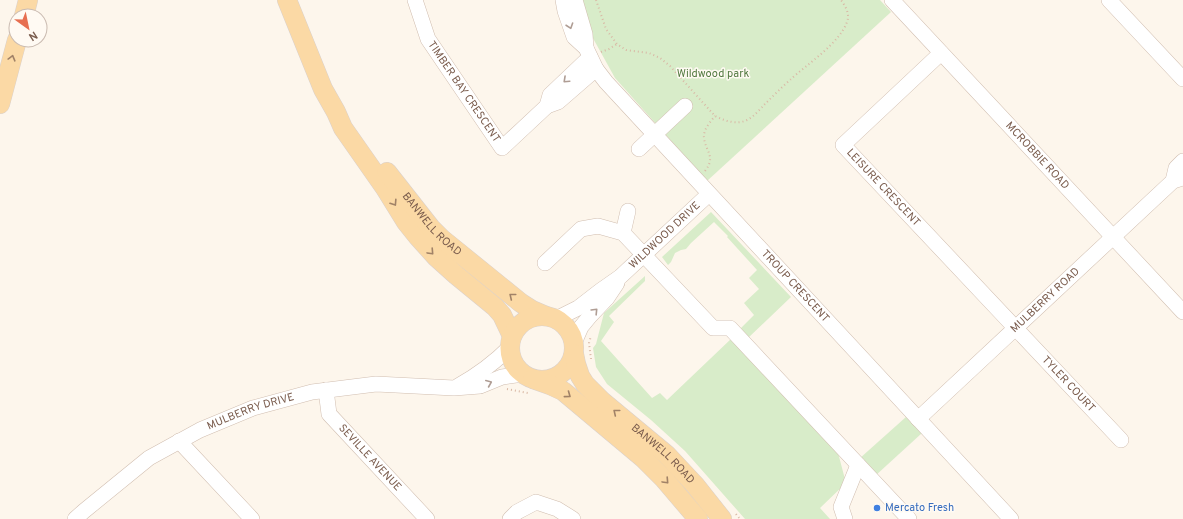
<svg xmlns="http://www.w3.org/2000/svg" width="1183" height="519" font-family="Overpass,sans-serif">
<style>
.green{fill:#d8ecc9}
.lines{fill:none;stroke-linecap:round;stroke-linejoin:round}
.minor-casing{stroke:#d1beb0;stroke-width:16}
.major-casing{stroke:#dad1cd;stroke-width:20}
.path{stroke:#d9b8a5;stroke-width:2;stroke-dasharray:1 3;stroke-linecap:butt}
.minor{stroke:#fff;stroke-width:15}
.major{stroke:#fbd9a5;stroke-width:19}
.oneway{stroke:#af9d94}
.oneway2{stroke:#a18267}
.shop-dot{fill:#3f7fe0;stroke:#fffaf3;stroke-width:1.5}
.labels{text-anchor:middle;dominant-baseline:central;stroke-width:3;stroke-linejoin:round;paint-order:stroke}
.park-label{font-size:11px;fill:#537a41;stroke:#fffaf3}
.street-label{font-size:11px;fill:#7a5c4d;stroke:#fffaf3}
.shop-label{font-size:11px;fill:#366cbe;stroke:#fffaf3;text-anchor:start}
</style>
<rect width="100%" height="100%" fill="#fdf6ec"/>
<g class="green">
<path d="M580,0h300l11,12 -184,169 -92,-103 -31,-56z"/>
<path d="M711,212l80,85 -44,42 -7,-9 1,-2 13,-13 -10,-12 15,-14 -10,-11 8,-8 -30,-33 1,-1 -14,-14 -23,21 -5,6 -5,1 -6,3 -4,9 -3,3 -6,-8z"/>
<path d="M645,276v5l-36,35 5,6 -13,19 51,57 8,-5 7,7 65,-62 105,111 9,34 -26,25 10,11h-85l-60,-68 -34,-31 -44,-36 -11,-17 -3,-19 3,-4 8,-31z"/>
<path d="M906,417l16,16 -47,43 -16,-17z"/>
</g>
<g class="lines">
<defs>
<g id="minor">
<path id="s1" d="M415,0l13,39 74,109 45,-42 11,-4 38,-33"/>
<path id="s2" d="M563,0l2,11 9,26 12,11 10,21 10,13 405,437"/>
<path d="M575,0l10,34 1,14"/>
<path id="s3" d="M892,0l291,312"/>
<path d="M1109,0l74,79"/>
<path id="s4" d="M941,53l-98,92 278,295"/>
<path d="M547,106l3,-11 40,-38"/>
<path d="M639,149l46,-43"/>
<path d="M1173,181l3,-13 7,-7"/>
<path d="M623,233l5,-22"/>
<path d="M545,263l36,-34 17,-3 25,7 90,95h17l179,191"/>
<path id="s5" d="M556,319l22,-11 22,-17 20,-14 89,-83"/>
<path d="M574,343l7,-16 9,-11 17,-18 10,-15"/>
<path d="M458,386c20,-11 36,-23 52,-39"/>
<path id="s6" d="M326,390l3,24 98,105"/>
<path id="s7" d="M918,419l255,-238 10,-3"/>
<path d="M179,441l73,78"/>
<path id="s8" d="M75,519l9,-8 65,-53 51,-28 53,-22 59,-16 64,-8 78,4 26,-2 22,-9 21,-3"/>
<path d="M510,519l7,-7 19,-10 21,7 16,10"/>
<path d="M845,519l-4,-12 17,-42"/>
</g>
<g id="major">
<path d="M287,0l36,89 13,23 7,16 42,60 21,34 12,15 18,20 20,18 39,32 7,8 10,21"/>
<path d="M24,16l4,-16"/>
<path d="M0,104l17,-64"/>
<path id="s9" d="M387,172l44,56 11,11 79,64 11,7 14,6"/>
<circle cx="542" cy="348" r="32"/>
<path id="s10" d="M574,354l2,10 4,12 5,8 17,17 65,54 28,30 27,34"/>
<path d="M533,379l17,6 13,6 80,67 21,21 34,40"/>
</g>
</defs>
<use href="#minor" class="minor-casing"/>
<use href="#major" class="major-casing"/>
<g class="path">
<path d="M596,0l10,29 11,15 9,6 23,3 11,5 10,8 45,50c10,5 22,9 32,4 8,-4 13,-11 18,-16 8,-8 16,-16 25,-24 17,-16 49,-36 57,-58 3,-8 -1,-15 -6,-22"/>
<path d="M601,52l8,-3 8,-5"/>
<path d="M705,171c11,-14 1,-19 -1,-33 -1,-8 6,-16 11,-22"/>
<path d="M591,359l-2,-16 2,-7"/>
<path d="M507,389l21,4"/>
<path d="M736,514l4,5"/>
</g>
<use href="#minor" class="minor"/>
<use href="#major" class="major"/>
</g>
<defs><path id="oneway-chevron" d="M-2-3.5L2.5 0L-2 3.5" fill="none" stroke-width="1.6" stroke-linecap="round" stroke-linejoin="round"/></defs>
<g class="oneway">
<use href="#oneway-chevron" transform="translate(570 26) rotate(71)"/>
<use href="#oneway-chevron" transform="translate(566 80) rotate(137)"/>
<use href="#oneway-chevron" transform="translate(595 311) rotate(-46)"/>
<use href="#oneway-chevron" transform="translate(489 383) rotate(-23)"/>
</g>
<g class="oneway2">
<use href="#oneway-chevron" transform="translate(12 58) rotate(-75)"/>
<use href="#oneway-chevron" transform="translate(394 203) rotate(57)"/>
<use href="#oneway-chevron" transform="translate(431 252) rotate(47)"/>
<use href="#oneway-chevron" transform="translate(512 296) rotate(-141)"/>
<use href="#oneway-chevron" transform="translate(568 395) rotate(36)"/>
<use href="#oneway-chevron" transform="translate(616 412) rotate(-141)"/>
<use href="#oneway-chevron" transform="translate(666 481) rotate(47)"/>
</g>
<circle class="shop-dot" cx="877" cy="508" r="4"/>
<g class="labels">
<g class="park-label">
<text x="713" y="74">Wildwood park</text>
</g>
<g class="street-label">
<text stroke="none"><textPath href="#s1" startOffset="105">TIMBER BAY CRESCENT</textPath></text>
<text stroke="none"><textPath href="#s3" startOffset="213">MCROBBIE ROAD</textPath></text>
<text stroke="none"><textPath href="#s4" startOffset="193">LEISURE CRESCENT</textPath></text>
<text stroke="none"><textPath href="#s9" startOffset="69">BANWELL ROAD</textPath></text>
<text stroke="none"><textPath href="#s5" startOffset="138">WILDWOOD DRIVE</textPath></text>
<text stroke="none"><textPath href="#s2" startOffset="373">TROUP CRESCENT</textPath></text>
<text stroke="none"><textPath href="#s7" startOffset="174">MULBERRY ROAD</textPath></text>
<text stroke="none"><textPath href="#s4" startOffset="463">TYLER COURT</textPath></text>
<text stroke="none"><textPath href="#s8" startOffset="208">MULBERRY DRIVE</textPath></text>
<text stroke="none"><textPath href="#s10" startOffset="137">BANWELL ROAD</textPath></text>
<text stroke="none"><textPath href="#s6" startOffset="84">SEVILLE AVENUE</textPath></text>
</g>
<g class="shop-label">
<text x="885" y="508">Mercato Fresh</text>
</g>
</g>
<g transform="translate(28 28) rotate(147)"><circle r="19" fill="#fffaf3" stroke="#cabbb1"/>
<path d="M0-3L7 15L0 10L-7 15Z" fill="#e76f51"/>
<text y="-6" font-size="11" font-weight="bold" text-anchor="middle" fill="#7a5c4d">N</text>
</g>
</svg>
